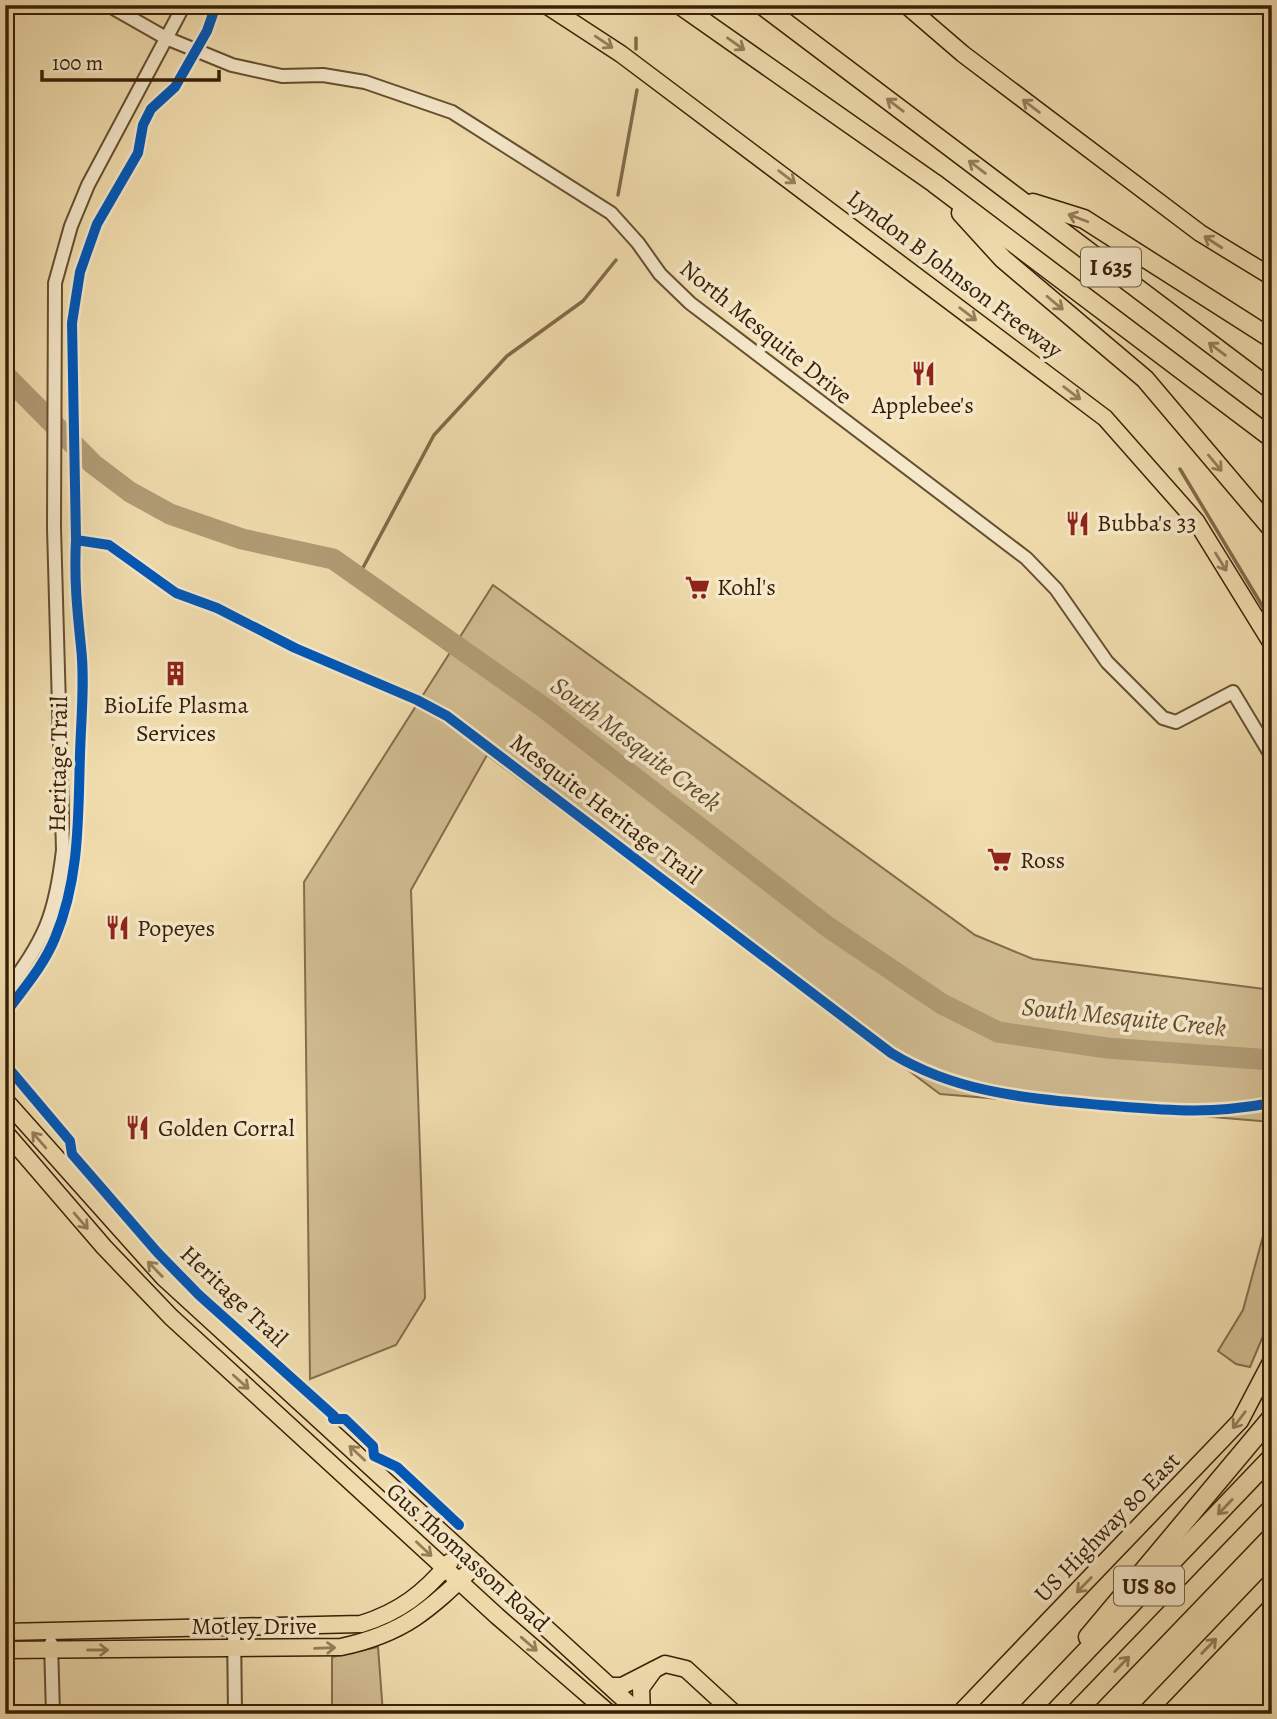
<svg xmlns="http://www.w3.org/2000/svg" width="1277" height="1719" font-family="Alegreya,serif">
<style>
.green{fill:#d1bc91;stroke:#846e4c;stroke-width:2}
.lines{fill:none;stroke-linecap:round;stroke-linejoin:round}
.stream{stroke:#816a49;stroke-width:3.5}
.river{stroke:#b19c75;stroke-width:21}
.minor-casing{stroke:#664f30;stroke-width:16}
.major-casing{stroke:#382007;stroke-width:19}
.highway-casing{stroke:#382007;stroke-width:21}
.minor{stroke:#f5e8ca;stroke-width:12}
.major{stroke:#f0dcad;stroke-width:16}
.highway{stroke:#f0dcad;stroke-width:18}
.cycleway-casing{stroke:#f5e8ca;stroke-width:15}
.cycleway{stroke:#0057b8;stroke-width:10}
.oneway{stroke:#947e5a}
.labels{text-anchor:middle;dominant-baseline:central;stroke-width:7;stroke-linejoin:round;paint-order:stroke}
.shield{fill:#f5e8ca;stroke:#715c42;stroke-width:2}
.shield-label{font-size:23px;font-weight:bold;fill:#382007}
.street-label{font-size:24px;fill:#382007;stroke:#f5e8ca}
.poi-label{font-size:24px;fill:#382007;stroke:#f5e8ca;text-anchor:start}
.water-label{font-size:26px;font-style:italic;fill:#624b2e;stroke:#f5e8ca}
</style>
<rect width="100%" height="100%" fill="#f0dcad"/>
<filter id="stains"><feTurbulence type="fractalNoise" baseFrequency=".00286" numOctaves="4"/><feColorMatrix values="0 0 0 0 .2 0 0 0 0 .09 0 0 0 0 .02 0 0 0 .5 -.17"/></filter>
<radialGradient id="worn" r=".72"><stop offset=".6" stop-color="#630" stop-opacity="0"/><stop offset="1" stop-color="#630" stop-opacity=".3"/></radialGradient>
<g class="green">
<path d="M493,585l482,350 58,24 239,31v132l-332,-28 -453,-339 -76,135 14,408 -29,47 -86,34 -6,-497z"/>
<path d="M1272,1203v112l-22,52 -14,-3 -18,-13 25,-41z"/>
<path d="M378,1647l5,67h-51v-57z"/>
</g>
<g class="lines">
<g class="stream">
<path d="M636,38v11"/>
<path d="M618,195l19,-105"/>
<path d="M1180,469l92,153"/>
<path d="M358,577l76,-142 73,-79 76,-55 33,-41"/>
</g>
<path class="river" d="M5,375l88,89 37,28 40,22 72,25 91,20 210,148 285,220 114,77 56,28 109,16 165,12"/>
<defs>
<g id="minor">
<path d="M108,5l58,33 66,27 50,11 41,-1 42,7 87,30 159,101 27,30 22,31 30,29 336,255 30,31 51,73 56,56 13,4 57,-30 39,65"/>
<path d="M5,993c40,-55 50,-75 58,-143l-9,-322 1,-245 16,-57 17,-41 96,-180"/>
<path d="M234,1629l1,85"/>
<path d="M51,1643l2,71"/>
</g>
<g id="major">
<path d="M546,5l75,49 484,364 91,103 76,123"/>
<path d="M906,5l57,49 237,179 72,44"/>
<path d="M5,1100l158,177 477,437"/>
<path d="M5,1132l99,115 67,70 326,299 113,98"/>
<path d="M5,1632l356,-8c39,-12 63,-31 89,-62"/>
<path d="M5,1650l336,-3c65,-14 89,-38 136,-83"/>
<path d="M610,1686h12l43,-22 21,5 49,45"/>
<path d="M642,1714l-1,-26 13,-18"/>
<path d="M959,1714l281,-293 32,-61"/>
<path d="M1145,1714l127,-133"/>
</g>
<g id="highway">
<path d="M680,5l254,178 338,255"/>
<path d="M762,5l510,385"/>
<path d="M1033,203l51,16 188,120"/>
<path d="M961,213l42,46 142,120 127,150"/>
<path d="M1088,1637l184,-220"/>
<path d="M1026,1714l246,-257"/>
<path d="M1074,1714l198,-206"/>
</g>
</defs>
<use href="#minor" class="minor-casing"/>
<use href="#major" class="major-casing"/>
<use href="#highway" class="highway-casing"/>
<use href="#minor" class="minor"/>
<use href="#major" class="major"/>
<use href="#highway" class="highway"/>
<defs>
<g id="cycleway">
<path d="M216,5l-9,26 -32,56 -24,22 -8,16 -5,28 -41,71 -17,48 -8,51 4,217 33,5 67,48 41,15 78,40 122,52 30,16 444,337c65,40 135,45 210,52 64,5 107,10 171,-2"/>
<path d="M5,1014c18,-25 38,-47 50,-76 25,-60 23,-121 25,-184 1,-35 5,-73 1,-107 -4,-39 -7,-68 -5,-107"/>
<path d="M5,1064l65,77 2,13 85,98 42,43 135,121 -1,3h12l28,27 1,10 23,11 62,58"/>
</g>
</defs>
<use href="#cycleway" class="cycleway-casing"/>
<use href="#cycleway" class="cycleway"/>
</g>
<defs><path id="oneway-shaft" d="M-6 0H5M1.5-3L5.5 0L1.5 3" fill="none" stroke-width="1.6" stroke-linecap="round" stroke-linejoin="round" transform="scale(1.75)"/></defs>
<g class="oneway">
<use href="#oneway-shaft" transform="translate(604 42) rotate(34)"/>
<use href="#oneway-shaft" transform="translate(736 44) rotate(35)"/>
<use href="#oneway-shaft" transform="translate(895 105) rotate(-143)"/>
<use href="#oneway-shaft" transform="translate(1031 106) rotate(-143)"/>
<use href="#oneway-shaft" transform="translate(977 167) rotate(-143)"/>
<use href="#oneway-shaft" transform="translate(787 177) rotate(37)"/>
<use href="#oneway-shaft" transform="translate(1078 218) rotate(-159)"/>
<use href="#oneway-shaft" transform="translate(1213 242) rotate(-147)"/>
<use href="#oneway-shaft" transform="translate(1055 303) rotate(40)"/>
<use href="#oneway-shaft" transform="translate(968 314) rotate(37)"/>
<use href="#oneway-shaft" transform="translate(1217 349) rotate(-143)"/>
<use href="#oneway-shaft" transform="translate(1072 393) rotate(37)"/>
<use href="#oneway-shaft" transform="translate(1215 463) rotate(50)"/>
<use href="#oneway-shaft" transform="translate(1221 562) rotate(58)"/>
<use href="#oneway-shaft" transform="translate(39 1140) rotate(-131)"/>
<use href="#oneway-shaft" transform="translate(81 1221) rotate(49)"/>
<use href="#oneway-shaft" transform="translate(155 1269) rotate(-134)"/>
<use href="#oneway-shaft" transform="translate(241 1382) rotate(42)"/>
<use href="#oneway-shaft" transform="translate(1239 1420) rotate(127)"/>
<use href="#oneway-shaft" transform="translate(357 1453) rotate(-137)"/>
<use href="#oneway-shaft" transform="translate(1225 1507) rotate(134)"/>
<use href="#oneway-shaft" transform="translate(424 1549) rotate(43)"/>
<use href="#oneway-shaft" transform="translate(1084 1585) rotate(134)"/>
<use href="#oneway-shaft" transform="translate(529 1644) rotate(41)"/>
<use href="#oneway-shaft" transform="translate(1209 1646) rotate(-46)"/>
<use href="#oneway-shaft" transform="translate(325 1648) rotate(-2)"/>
<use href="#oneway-shaft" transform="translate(98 1650)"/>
<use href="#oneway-shaft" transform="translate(1122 1664) rotate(-46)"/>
</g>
<defs>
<symbol id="restaurant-bare" viewBox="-9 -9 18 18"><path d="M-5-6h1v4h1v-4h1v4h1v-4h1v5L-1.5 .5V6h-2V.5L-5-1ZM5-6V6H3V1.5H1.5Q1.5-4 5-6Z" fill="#8f2418" stroke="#f5e8ca" stroke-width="2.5" paint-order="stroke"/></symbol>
<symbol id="supermarket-bare" viewBox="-9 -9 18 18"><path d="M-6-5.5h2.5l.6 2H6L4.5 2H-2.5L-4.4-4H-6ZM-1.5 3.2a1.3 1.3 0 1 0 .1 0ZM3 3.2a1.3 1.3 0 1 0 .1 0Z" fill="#8f2418" stroke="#f5e8ca" stroke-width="2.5" paint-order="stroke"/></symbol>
<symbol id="building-bare" viewBox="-9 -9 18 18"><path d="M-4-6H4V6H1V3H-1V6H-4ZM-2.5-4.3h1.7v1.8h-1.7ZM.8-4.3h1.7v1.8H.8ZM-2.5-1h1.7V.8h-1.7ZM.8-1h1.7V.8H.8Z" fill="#8f2418" stroke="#f5e8ca" stroke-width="2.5" paint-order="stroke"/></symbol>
</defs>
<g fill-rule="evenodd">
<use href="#restaurant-bare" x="906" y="356" width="35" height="35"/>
<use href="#restaurant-bare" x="1060" y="506" width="35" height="35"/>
<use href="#supermarket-bare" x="680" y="570" width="35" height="35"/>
<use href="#building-bare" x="158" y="656" width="35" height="35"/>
<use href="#supermarket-bare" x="982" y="842" width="35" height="35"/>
<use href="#restaurant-bare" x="100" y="910" width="35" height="35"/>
<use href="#restaurant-bare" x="120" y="1110" width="35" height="35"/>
</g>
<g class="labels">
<g class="shield">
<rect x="1081" y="247.5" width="60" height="39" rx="5"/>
<rect x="1114" y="1566.5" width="70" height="39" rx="5"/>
</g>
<g class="shield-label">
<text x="1111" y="267">I 635</text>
<text x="1149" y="1586">US 80</text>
</g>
<g class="street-label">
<text transform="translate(955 274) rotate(37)">Lyndon B Johnson Freeway</text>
<text transform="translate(766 332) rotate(39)">North Mesquite Drive</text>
<text transform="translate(58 764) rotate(-89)">Heritage Trail</text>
<text transform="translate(606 809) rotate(37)">Mesquite Heritage Trail</text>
<text transform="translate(234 1296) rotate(43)">Heritage Trail</text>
<text transform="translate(1107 1527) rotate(-46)">US Highway 80 East</text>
<text transform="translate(468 1557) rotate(42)">Gus Thomasson Road</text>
<text x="254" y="1626">Motley Drive</text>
</g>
<g class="poi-label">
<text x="923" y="405" text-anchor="middle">Applebee's</text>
<text x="1097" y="523">Bubba's 33</text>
<text x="717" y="587">Kohl's</text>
<text x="176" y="705" text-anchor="middle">BioLife Plasma<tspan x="176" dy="28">Services</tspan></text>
<text x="1020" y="860">Ross</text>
<text x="137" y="928">Popeyes</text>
<text x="158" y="1128">Golden Corral</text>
</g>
<g class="water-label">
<text transform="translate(636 744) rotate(37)">South Mesquite Creek</text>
<text transform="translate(1124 1017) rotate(6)">South Mesquite Creek</text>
</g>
</g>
<rect width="1277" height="1719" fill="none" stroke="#f0dcad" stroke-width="28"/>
<rect x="7" y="7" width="1263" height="1705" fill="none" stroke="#382007" stroke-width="3.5"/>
<rect x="14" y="14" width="1249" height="1691" fill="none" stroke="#382007" stroke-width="2"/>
<path d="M42 70v10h177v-10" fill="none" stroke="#382007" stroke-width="3.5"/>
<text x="52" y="70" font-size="21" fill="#382007" stroke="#f5e8ca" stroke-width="5" paint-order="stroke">100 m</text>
<rect width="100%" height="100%" filter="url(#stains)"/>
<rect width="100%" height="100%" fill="url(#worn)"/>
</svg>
